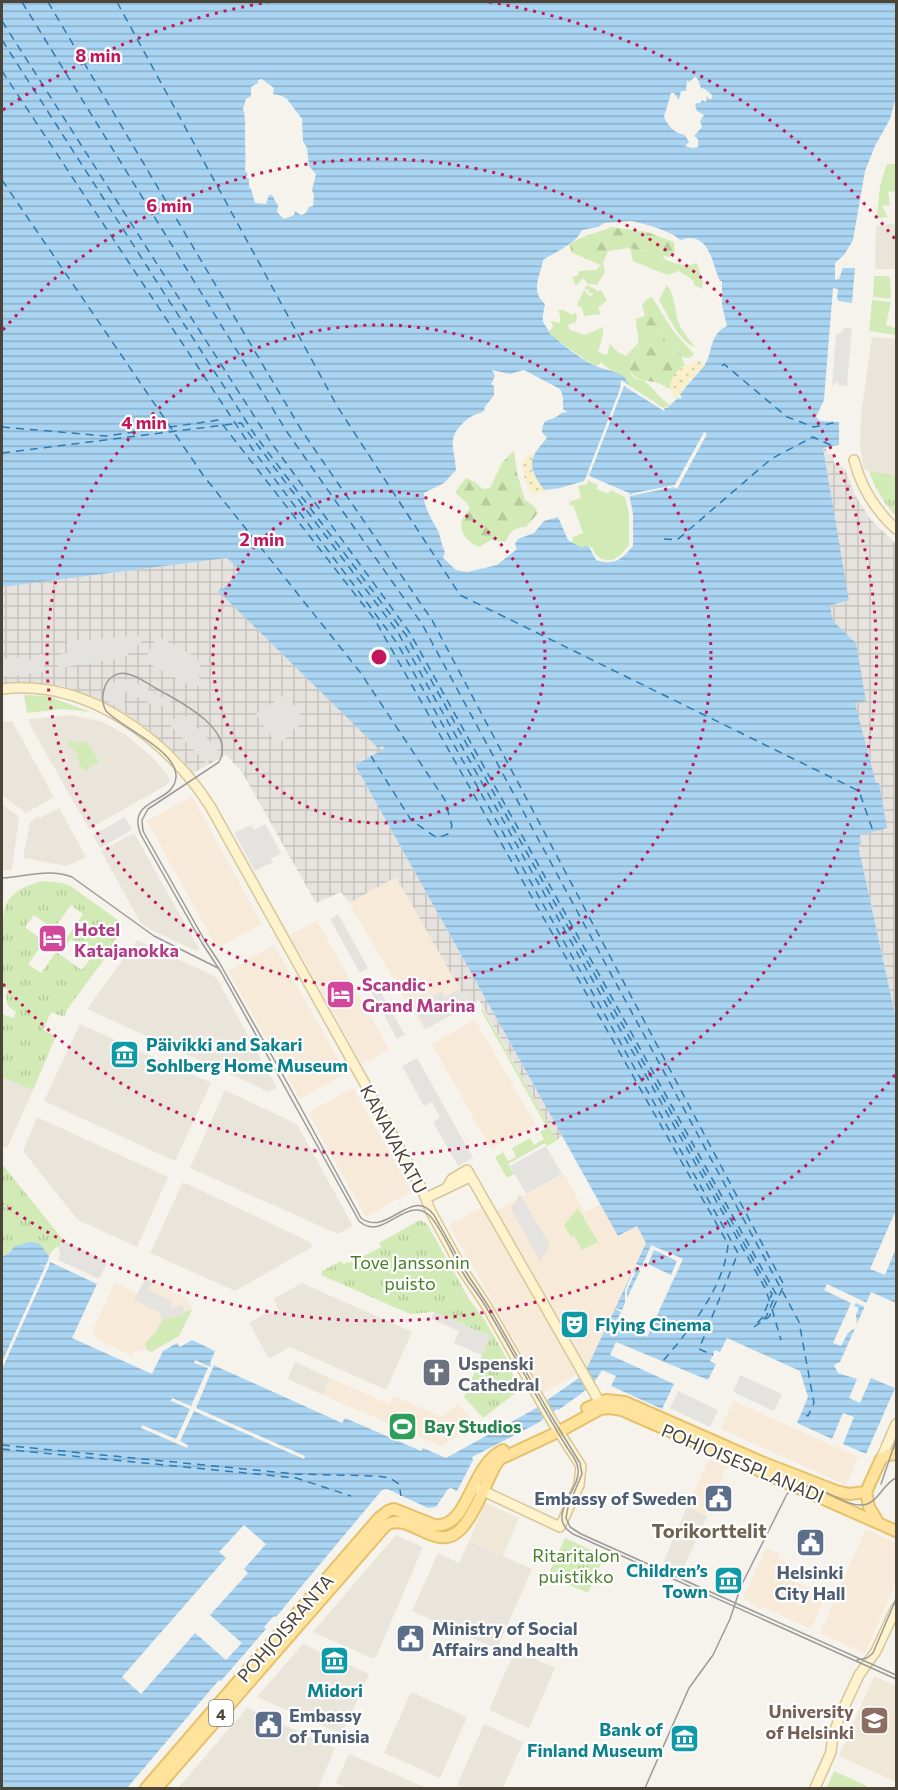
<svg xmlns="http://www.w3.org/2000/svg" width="898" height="1790" font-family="Commissioner,sans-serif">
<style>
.residential{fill:#eae5da}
.commercial{fill:#f7ead8}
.industrial{fill:url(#industrial-grid)}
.education{fill:#efe8d6}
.grass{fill:#d2eab5}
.forest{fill:url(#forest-firs)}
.sand{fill:url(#sand-dots)}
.park{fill:url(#park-tufts);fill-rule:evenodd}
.parking{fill:#e5e3e0}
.water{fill:url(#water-rules);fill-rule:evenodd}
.pier{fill:#f6f3ec;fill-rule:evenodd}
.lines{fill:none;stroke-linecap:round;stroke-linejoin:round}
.ferry{stroke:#2e7ab2;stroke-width:1.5;stroke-dasharray:8 6;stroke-linecap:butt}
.secondary-casing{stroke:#d6c79b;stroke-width:12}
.primary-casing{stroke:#e6c16a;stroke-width:14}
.secondary{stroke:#fff3cd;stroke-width:9}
.primary{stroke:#ffe39c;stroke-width:10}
.tram{stroke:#9a9a9a;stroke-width:1.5}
.ring{fill:none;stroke:#c2185b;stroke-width:3;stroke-dasharray:3 6}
.labels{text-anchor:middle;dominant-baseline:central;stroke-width:4.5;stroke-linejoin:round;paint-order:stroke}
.shield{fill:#fff;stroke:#817c74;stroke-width:1.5}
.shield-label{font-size:16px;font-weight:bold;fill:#4b4439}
.hotel-label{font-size:18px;font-weight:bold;fill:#b23c85;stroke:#fff;text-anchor:start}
.culture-label{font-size:18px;font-weight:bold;fill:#0d838f;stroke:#fff;text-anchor:start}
.street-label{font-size:18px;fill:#4b4439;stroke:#fff}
.park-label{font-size:18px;fill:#4a7f2a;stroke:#fff}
.worship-label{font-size:18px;font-weight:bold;fill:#5b616d;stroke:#fff;text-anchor:start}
.leisure-label{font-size:18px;font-weight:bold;fill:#27864d;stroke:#fff;text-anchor:start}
.service-label{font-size:18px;font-weight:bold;fill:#4e5e75;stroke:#fff;text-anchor:start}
.education-label{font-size:18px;font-weight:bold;fill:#785e54;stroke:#fff;text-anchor:end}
.neighbourhood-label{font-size:20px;font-weight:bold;fill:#6e6250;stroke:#fff}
.centre{fill:#c2185b;stroke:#fff;stroke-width:3}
.ring-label{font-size:18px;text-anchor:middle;font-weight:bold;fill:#c2185b;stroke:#fff;stroke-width:4.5;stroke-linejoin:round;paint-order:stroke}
</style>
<defs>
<pattern id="industrial-grid" width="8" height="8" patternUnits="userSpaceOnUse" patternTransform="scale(1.5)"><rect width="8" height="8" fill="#e6e2dd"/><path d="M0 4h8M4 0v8" fill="none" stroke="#c7c3be"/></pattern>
<pattern id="forest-firs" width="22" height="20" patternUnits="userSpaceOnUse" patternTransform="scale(1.5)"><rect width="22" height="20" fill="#d2eab5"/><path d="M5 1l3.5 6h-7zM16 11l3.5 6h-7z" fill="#b6ca9c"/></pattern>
<pattern id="sand-dots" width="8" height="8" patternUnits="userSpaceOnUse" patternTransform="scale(1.5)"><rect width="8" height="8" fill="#f9efc9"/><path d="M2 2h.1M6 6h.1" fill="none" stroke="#d7cead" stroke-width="1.8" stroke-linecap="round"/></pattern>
<pattern id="park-tufts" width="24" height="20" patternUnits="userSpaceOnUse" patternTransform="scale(1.5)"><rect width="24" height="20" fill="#d2eab5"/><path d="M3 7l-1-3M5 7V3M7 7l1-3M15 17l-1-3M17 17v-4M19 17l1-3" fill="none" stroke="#b6ca9c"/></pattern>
<pattern id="water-rules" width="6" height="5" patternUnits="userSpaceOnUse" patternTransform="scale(1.5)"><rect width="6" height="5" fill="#a9d4f2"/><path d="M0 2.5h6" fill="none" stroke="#8caec5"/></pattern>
</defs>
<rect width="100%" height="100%" fill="#f6f3ec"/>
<g class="residential">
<path d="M896,223v46h-21l1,-43z"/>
<path d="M872,337l24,2v137l-31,-6 -2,-4 -3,-23 1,-28z"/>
<path d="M71,715l32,7 23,13 24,20 17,19 3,6 -2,4 -79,45 -59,-104 -1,-6z"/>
<path d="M12,721l42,76 -28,16 -24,-18v-73z"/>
<path d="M2,804l17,13 -7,53h-10z"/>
<path d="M59,808l27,49 -19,9 -44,-8 7,-36 8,-6 2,2z"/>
<path d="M134,833l65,116 -2,2 -46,-21 -11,-8 -39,-71z"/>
<path d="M137,940l79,37 61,111 -8,4 -182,-83z"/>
<path d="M80,1024l131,59 -36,78 -131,-60z"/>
<path d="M2,1077l31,13 -25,56 -3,2 -3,-2z"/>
<path d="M225,1090l72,34 56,102 -15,8 -148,-66z"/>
<path d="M37,1117l131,60 -31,70 -59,-27 -55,-69z"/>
<path d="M183,1182l127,60 2,5 -77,44 -85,-38z"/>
<path d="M302,1283l110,49 -26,58 -96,-43 -21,12 -20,-36 20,-12 3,3 7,-4 -6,-11z"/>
<path d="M295,1362l35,16 -7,17 -35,-16z"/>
<path d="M687,1507l20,9 -25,55 -19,-8z"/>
<path d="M396,1535l27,12 -47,110 -4,1 -59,-26z"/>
<path d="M469,1541l63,28 -35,80 -85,-38 26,-58 21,10z"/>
<path d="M303,1644l66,30 -27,60 -85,-37z"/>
<path d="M515,1650l40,18 -26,60 -40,-18z"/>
<path d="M411,1692l56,25 -27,61 -56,-25z"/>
<path d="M247,1708l88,40 -17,40h-140z"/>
<path d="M484,1724l39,18 -20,46h-38l-8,-3z"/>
<path d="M349,1754h1l76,34h-78l-12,-5z"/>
</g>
<g class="commercial">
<path d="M192,796l70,128 -45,24 -70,-127z"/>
<path d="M396,877l73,128 -45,25 -75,-127z"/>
<path d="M317,921l72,128 -27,15 -72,-129z"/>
<path d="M274,945l72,128 -46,26 -72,-128z"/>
<path d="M475,1020l61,105 -45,24 -59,-105z"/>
<path d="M353,1088l58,103 -45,26 -58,-104z"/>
<path d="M564,1174l21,38 16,-8 17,31 19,-9 9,17 -59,126 -9,9 -2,-3 -32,17 -95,-167 37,-20 5,9z"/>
<path d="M148,1280l39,18 5,12 -13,26 -28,16 -4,-2 -13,2 -2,4 -38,-18 2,-4 -4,-2 23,-49 26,12z"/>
<path d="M330,1378l59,26 4,-8 48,20 18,-12 15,19 -32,24 -119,-52z"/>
<path d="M733,1401l125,56 -12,28 -125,-56z"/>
<path d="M709,1459l18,7 -22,49 -18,-8z"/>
<path d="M866,1529l30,14v39l-31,71 -45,-20z"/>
<path d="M766,1548l13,6 -1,4 8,4 -6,14 36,15 3,-5 9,4 -17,39 -48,-22 -1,2 -5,-2 -14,-9z"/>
</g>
<g class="industrial">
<path d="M823,447h3l1,7h5l2,9 11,6 10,26 16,25 25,24v474l-38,-173 1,-10 27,-8 -7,-44 -3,1 -21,-81 10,-2 -9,-58 -23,-22 -3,-16 18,-3z"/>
<path d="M228,558l13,13 137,177 4,-2 2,3 -29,16 207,371 -5,4 -78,-140 -10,5 -73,-128 -47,26 -8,-11 -25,11 -74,-131 -16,-17 -33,18 -11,-14 -35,-31 -19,-13 -43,-21 -22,-8 -39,-3 -22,3v-99z"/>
</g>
<g class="education">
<path d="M485,1503l34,15 -16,38 -34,-15z"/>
<path d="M874,1676l22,10v96l-57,-26z"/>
</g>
<g class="grass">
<path d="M887,164h9v27l-8,1 2,13 -8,1 6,11 -11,1 3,-32z"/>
<path d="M630,248l21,5 10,10 2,-5c9,6 24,9 34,5l6,19 -1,7 -8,-4 -1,-5 -14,-9 -12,4 -34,-14z"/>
<path d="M603,263l2,9 -8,13 -9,-1 -5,-6 -7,8 -4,-9 5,-1 2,-5 17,-1z"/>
<path d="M874,276h14l2,2 1,21 -18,-2z"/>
<path d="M587,285l10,5v2l4,-2 6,10 -9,8 3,6 -17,2 -2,-8 -5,-3 7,-15 6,7 3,-3v-1h-4v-3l-5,-1z"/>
<path d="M667,285c7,10 8,21 10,33 2,10 12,21 18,29 -17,-6 -27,-33 -36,-47z"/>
<path d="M652,297l21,34 21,23 -4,4 -8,-1 -2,-4 -15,-13 -3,-19 -15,-6 -2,1 -3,-11 4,-5z"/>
<path d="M872,300l19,2 -5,23 10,3v7l-27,-4z"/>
<path d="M558,310h5l10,5 2,-3 2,4 -1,6 -8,3 2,5 15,5 18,-8v8l-5,17 9,3 3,-11 8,8 8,4 12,-13 -1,11c-7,7 -12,18 -1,25 3,1 7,1 9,3 8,5 15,17 25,23l-6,3 -36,-23 -27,-23 -5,5 -45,-31 -3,-3 5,-6 -2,-6 9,2v-8z"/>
<path d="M588,480l10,5 -2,4 12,5 3,-4 14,7 4,17v31c-3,3 -6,8 -10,11 -10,9 -24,3 -27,-9l-7,-1 -2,3 -11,-7 1,-5 10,-4 -10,-28 -3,1 -1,-4 12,-4 -3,-12 9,-2z"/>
<path d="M24,695l23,1 44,16 -28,-3 -36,4z"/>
<path d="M70,741l8,3 8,-3 13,20c-4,4 -9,4 -12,10l-4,-1c-5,-5 -4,-11 -7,-17 -3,-5 -7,-6 -9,-11z"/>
<path d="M483,1009l74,131 -10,6 -2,-3 -37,21 6,10 -7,4 -12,-21 8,-5 5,9 8,-4 -4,-9 18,-10 4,7 10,-6 -4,-7 7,-4 -66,-118z"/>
<path d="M578,1208l20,34 -16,8 -8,-15 -3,2 -7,-12z"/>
<path d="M192,1310l-13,26 -28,16 -4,-2 -2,-7 10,-10 7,-13 22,-6v-2z"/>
<path d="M834,1771l33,15 -1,2h-35l-4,-1z"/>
</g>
<g class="forest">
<path d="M612,227l35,5 27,10 1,10 -6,5 -5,-1 -3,7 -8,-2 -2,-8 -21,-5 -22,3 -5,12 -3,2 -29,-13 -1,-8c13,-9 27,-11 42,-17z"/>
<path d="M647,315h10l5,6 3,19 15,13 5,13 -4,1 -10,15 -1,7c-5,-2 -10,-6 -15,-7 -11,-2 -19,0 -26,-13 2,-9 6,-10 8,-17 4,-12 -1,-21 -1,-33z"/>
<path d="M514,450l3,23 8,27 9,6 4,7 -12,14c-11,0 -17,5 -20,15l-15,-2 -12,7c-10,-4 -21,-14 -17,-27 1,-4 6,-9 8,-12 -3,-7 -10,-10 -15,-16l11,-14 9,4 8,7 7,-1 12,-25z"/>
</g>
<g class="sand">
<path d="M698,360l7,5 -17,17 -12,17 -6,-10c3,-22 11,-19 28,-29z"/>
<path d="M534,452c-6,19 2,24 11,40l-12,2 -8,-13 -3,-16 7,-11z"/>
</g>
<g class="park">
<path d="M869,471l27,5v41c-11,-13 -22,-30 -27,-46z"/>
<path d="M44,881l19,2 9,4 50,36 -11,27 -45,61 -2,6 -13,-5 -8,18 13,6 -23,54 -31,-13v-63l11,4 3,-6c-11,-6 -10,-11 -9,-23l-5,-1c0,-21 -2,-62 3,-81 5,-15 25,-24 39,-26zM71,905l12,9 -19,28 3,2 4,-5 22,16 -11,15 -26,-18 -15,21 -13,-9 15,-20 -1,-4 -17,-13 9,-12 17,12h4z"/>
<path d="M2,1164l62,77 -12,10 -3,5 -5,-7 -7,-5 -26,6 -2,3 -7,4z"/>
<path d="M420,1220l7,4 42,75 15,20 25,43 9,29 -35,27 -19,-21 26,-61 -56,-24 -24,2 -89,-39 1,-4 19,-10 2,3 11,-3 27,-14 -2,-4z"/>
<path d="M565,1538l39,18 -16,37 -40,-17z"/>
</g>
<g class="parking">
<path d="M844,328h8l-5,58 -9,-1v-3l-6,3 4,-50 7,-4z"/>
<path d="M149,635l-25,23 -66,10 -1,-9h3v-5l8,-1 -1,-12z"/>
<path d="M157,636l41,22 4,14 -4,3 4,11h-11l-47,-25z"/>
<path d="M43,654l2,18 -43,5v-18l27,-3 1,5h5v-6z"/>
<path d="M129,679l45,25 -18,3 -30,-16 -3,6 2,12 -16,-6 -3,-13 5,-7z"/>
<path d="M286,694l19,27 -19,14 1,2 -10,8 -21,-31z"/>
<path d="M186,716l32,34 -11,14 -39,-41 3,-4h6l3,3z"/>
<path d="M125,817l7,13 -32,18 -7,-13z"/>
<path d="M265,824l16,29 -10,6 2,3 -18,9 -21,-38 17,-8 3,5z"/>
<path d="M338,914l30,54 -8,5 -30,-54z"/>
<path d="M374,980l31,55 -8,4 -30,-55z"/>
<path d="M459,989l10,16 -43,24 -13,-23 28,-15 4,6z"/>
<path d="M417,1058l56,100 -15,8 -25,-44 7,-4 -8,-16 -8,4 -22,-40z"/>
<path d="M546,1146l16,28 -36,20 -16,-28z"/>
<path d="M520,1194l30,51 -10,16 -29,-52z"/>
<path d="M64,1241l43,21 -8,17 -41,-19 2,-5 -2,-9z"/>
<path d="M145,1279l8,3 -4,8 24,11 -3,7 12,-3 3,9 -23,6 -2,-7 -26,-13z"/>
<path d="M434,1312l56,24 -8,19 -28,-12 5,-12 -28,-12z"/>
<path d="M740,1375l42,19 -8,17 -41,-19z"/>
<path d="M678,1391l40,19 -8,17 -40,-19z"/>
</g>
<path class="water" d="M2,2h894v94l-6,23 -15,27 -10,25 -12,69 -9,15 -9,8v17l4,-1 4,-11h12l-3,35 -13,-2 -2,-3 1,-9 -5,-1 -9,112 -8,17 4,4 19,1v23l-16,3 26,153 -19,4 3,16 23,22 10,58 -11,2 21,80h3l8,45 -27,7 1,8 -3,2 38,174v191l-26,59 15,6 11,-27v55l-25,-11 -31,70 -6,3 4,8 19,6 -8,19 11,5 11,-25 24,10 -29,66 -23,-10 11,-27 -11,-4 -11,26 -35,-16 11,-26 -8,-26 -73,-33 -7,14 -5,-2 -5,11 6,3 -8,16 -92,-38 -6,13 64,29 -12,25 -51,-23 5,-10 -14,-6c-10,19 -27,27 -43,40l-2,-1 -19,14 -66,34 1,3 -16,31 -6,-3 -3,1 -12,18 -8,1 -41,-19 -5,1 -96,115 -10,12 -2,-1 -10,11 2,2 -45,52 -2,-1 -92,108h-125v-531l7,-4 6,-7 15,-4 10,2 9,12 -1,5 49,23 -25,54 80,36 11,-23 14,-8 3,4 12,-7 23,11 -5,12 1,1 131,59 3,-5 76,33 2,-3 23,10 87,-48 43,-30 10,-10 60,-127 -9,-17 -19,10 -263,-471 29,-16 -1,-3 -5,2 -160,-157 3,-3 2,1 17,-19 -13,-12 -225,29zM695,77l2,1 4,10 4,1 8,7 -3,4 -3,-4 -1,6 -4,-2 -2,3h-3l-2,2 2,6 7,4 -4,6 2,6 -8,9 4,3v8l-6,1 -7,-2 4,-4 -4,-7c-11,-2 -17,-9 -21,-18l7,-24h3l5,7 2,-9h5l1,-11 2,2zM262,79l12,9 -1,6 9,2 5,3 15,20 1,22 4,7 2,18 7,8 -4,16 2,5 -1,11 -4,1 -3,6 -5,2 -6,-4 -1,4 -10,4 -7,-7 1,-6 -6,-11h-3l-3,9 -11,-1 -4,-14 -2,-2v-8l-3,-2 2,-3 -3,-3c1,-12 0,-23 0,-34 0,-10 1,-19 -2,-28l3,-10 5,-3v-9l7,-4v-3zM630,221c10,1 44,11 50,19 3,0 6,-2 9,-2 22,-1 24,30 31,43h2v24l5,21c-19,9 -13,26 -23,40 -8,10 -17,18 -24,29l2,2 -2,2 -2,-1 -11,10h-3c-11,-7 -22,-13 -32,-20 -4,-4 -4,-7 -8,-11 -7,-6 -18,-7 -26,-10 -10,-3 -40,-25 -46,-32l-1,1c-7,-17 -11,-8 -6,-32 -15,-13 -5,-27 -2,-44 12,-8 33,-16 39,-30l16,-3 6,-4zM492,370l18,4 14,-4 36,19 3,8v12l4,3 -6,1c-9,10 -18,2 -19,19l5,6c-19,21 -20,28 -3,52l16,-2 24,-7 3,-6 42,18 4,21v32c-12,14 -19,20 -37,14l-7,-13 -4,-1 -3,2 -14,-8 -10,-23 -14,4 -10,12 -16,6 -3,5 2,5 -20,16 -30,7 -11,-2 -13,-12 2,-6c-4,-7 -4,-16 -8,-23 -6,-11 -14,-23 -13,-36l20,-10 12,-13c-1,-23 -12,-33 13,-52 5,-4 11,-4 16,-8l-1,-2 10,-13v-9l-3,-2 4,-8z"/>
<g class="pier">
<path d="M621,380l44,29 -1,2 -40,-25 -35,90 -2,-2 33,-85z"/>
<path d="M704,432l3,2 -30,55 -3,-2 -44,9 -1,-1 5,-2 41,-8z"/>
<path d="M651,1245l32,14 -36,78 -31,-15 5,-10 -6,-3 1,-1 6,2 3,-7v-13l9,-21 1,4 -8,17v8l13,-27 -6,-3 2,-4 6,3zM654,1250l23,11 -6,14 -23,-11z"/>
<path d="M48,1261l2,1 -1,4 -47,103v-7l43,-95 -7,-4 7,3z"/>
<path d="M827,1284l40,19 -2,4 -9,-4 -2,3 5,2 -3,7 1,9 -2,4 -7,5 -7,13 -8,-3 18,-40 -27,-13z"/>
<path d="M195,1360l15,7 1,-3 3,1 -18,43 109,48 -1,3 -110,-48 -14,30 8,4 -1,3 -46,-20 1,-3 34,14 14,-30 -19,-8 1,-3 19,8 17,-38 -14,-5z"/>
<path d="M244,1525l22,19 -22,25 4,4 -38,42 32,28 -16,17 -31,-27 -54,61 -19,-17 104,-119 -7,-6z"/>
</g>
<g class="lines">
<g class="ferry">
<path d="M22,2l265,430 135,192 377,698 15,81 -6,13 -7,-3"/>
<path d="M48,2l254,429 130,189 352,665 -15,32 -15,10"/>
<path d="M117,2l220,404 123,189 399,196 14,40"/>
<path d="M2,21l268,420 140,192 366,661 -10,23 -7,5"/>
<path d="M2,40l253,395 151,200 366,659 -10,24 -6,6"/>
<path d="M2,71l251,379 144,193 341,610 -39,96 14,6"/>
<path d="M2,180l201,295 157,197 85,128 7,26 -4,8 -11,4 -26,-18 -40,-64"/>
<path d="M722,366l2,-2 63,53 27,10 23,-5"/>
<path d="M2,427l104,9 113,-16 156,200 353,624c-3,42 -39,87 -66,118"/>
<path d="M2,453l239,-30 156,208 368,657 6,17"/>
<path d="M664,539l13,1 94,-81 42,-22 20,9"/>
<path d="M772,1309l9,31"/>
<path d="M2,1445l293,29 82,2 13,2 9,6 2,12"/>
<path d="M2,1449l294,29 55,18"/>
</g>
<defs>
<g id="secondary">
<path d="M854,460c7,27 21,50 42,69"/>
<path d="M2,689c85,-10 164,49 208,117l155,278 58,107 7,19 32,59 24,36 66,116 29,45 -2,19 -19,42 -83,-39"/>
<path d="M448,1186l4,-7 15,-9 136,238"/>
<path d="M426,1198l44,-21"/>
<path d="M881,1459l15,-35"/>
<path d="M815,1788l16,-36 1,-10 6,-21 8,-18 13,-28 17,-24 20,-43"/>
</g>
<g id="primary">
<path d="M587,1408l19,-8 19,2 134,59 77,30 13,3 17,-2"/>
<path d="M878,1522l-9,-15 -3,-15 15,-33 7,-4 8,-1"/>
<path d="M146,1788l233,-270 9,-7 6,-2 40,16c35,5 36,-60 69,-75"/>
<path d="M157,1788l229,-263c26,-15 53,35 79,-1 13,-17 20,-39 30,-58l5,-7 60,-28 40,-22 10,-1 12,2 274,121"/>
</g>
</defs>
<use href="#secondary" class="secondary-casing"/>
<use href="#primary" class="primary-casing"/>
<use href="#secondary" class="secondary"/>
<use href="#primary" class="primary"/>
<g class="tram">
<path d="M2,878c23,-1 47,-10 70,-1l82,59 64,32"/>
<path d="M881,1484l15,-44"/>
<path d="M857,1660l10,-2 6,-5 23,-54"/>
<path d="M896,1675l-315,-141 -11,-7 -4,-9 2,-11 14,-33 -2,-11 -30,-49 -61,-107 -23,-35 -32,-57c-23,-30 -46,23 -73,3l-72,-132 -70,-124 -14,-21 -62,-110 -1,-11 6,-11 71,-47c18,-32 -40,-61 -62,-73 -9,-5 -19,-13 -29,-15 -21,-5 -31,21 -22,37 16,17 72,40 70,66 -2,28 -51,20 -35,58l61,108 19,29 138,249c24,22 46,-26 70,-6 11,10 25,43 34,58 7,12 16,22 23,34 28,47 53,96 82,142 4,6 10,13 10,20 3,22 -34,47 -5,65l323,145"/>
<path d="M645,1788l44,-100 24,-33 17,-36 11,-33 46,-92c23,-23 50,12 74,11 17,0 21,-21 35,-27"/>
</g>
</g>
<g class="ring">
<circle cx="379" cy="657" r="166"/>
<circle cx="379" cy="657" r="332"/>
<path d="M3 330A498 498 0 1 1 3 984"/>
<path d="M895 1075A664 664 0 0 1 3 1204M3 110A664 664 0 0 1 269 2M489 2A664 664 0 0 1 895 239"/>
</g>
<defs>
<symbol id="hotel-square" viewBox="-11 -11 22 22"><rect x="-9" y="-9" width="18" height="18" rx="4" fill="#d1479c" stroke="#fff"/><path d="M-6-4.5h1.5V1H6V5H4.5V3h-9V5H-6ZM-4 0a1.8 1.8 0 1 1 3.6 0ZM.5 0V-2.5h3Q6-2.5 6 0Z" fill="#fff"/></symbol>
<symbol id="museum-square" viewBox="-11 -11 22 22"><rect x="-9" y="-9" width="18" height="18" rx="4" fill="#0f9aa8" stroke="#fff"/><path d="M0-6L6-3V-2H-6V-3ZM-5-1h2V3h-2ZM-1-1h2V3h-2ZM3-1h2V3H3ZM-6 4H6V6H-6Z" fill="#fff"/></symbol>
<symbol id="theatre-square" viewBox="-11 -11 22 22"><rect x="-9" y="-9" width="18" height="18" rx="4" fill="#0f9aa8" stroke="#fff"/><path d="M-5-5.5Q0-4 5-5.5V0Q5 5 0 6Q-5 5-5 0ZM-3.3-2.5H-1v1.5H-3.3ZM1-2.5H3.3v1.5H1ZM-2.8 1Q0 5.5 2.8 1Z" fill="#fff"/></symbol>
<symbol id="church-square" viewBox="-11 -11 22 22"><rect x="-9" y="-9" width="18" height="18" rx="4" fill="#6b7280" stroke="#fff"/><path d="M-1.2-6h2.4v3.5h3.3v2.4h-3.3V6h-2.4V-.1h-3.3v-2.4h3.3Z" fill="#fff"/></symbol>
<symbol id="stadium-square" viewBox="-11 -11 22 22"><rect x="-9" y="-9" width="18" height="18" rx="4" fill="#2e9e5b" stroke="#fff"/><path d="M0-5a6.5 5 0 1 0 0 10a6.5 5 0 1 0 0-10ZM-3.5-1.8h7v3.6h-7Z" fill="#fff"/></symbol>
<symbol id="civic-square" viewBox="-11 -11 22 22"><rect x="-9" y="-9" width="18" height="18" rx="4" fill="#5c6f8a" stroke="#fff"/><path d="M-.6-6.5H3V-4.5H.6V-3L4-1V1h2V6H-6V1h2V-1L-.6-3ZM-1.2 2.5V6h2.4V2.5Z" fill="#fff"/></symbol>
<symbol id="university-square" viewBox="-11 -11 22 22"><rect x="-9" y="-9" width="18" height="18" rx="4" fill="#8d6e63" stroke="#fff"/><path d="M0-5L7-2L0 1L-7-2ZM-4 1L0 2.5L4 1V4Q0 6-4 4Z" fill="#fff"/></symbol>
</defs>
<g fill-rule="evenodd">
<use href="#hotel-square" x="36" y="922" width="33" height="33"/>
<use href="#hotel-square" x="324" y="978" width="33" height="33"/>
<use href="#museum-square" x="108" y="1038" width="33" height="33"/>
<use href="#theatre-square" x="558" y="1308" width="33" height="33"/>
<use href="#church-square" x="420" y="1356" width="33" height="33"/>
<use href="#stadium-square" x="386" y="1410" width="33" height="33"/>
<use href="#civic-square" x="702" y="1482" width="33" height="33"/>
<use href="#civic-square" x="794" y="1526" width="33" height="33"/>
<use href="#museum-square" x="712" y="1564" width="33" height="33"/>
<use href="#civic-square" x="394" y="1622" width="33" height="33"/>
<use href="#museum-square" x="318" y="1644" width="33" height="33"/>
<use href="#university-square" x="858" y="1704" width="33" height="33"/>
<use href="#civic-square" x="252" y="1708" width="33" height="33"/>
<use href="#museum-square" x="668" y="1722" width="33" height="33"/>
</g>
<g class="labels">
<rect class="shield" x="209" y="1700" width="24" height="26" rx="4.5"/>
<g class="shield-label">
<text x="221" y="1713">4</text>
</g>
<g class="hotel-label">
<text x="74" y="929">Hotel<tspan x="74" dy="21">Katajanokka</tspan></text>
<text x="362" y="984">Scandic<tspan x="362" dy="21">Grand Marina</tspan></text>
</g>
<g class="culture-label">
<text x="146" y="1044">Päivikki and Sakari<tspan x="146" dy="21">Sohlberg Home Museum</tspan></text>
<text x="595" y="1324">Flying Cinema</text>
<text x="708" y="1570" text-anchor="end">Children’s<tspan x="708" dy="21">Town</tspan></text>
<text x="335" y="1690" text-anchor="middle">Midori</text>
<text x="663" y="1729" text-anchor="end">Bank of<tspan x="663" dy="21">Finland Museum</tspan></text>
</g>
<g class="street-label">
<text transform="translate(394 1139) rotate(62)">KANAVAKATU</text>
<text transform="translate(743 1463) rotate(23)">POHJOISESPLANADI</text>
<text transform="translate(285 1628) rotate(-49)">POHJOISRANTA</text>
</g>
<g class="park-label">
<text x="410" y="1262">Tove Janssonin<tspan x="410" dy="21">puisto</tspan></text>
<text x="576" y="1555">Ritaritalon<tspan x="576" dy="21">puistikko</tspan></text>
</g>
<g class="worship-label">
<text x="458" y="1363">Uspenski<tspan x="458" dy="21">Cathedral</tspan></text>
</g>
<g class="leisure-label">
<text x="424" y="1426">Bay Studios</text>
</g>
<g class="service-label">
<text x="697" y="1498" text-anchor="end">Embassy of Sweden</text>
<text x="810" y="1572" text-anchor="middle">Helsinki<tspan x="810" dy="21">City Hall</tspan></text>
<text x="432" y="1628">Ministry of Social<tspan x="432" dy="21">Affairs and health</tspan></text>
<text x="289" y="1715">Embassy<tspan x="289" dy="21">of Tunisia</tspan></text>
</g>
<g class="education-label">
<text x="854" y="1711">University<tspan x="854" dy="21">of Helsinki</tspan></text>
</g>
<g class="neighbourhood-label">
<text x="709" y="1530">Torikorttelit</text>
</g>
</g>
<circle cx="379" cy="657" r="9" class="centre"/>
<g class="ring-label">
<text x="98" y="62">8 min</text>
<text x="169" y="212">6 min</text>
<text x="144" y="429">4 min</text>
<text x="262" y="546">2 min</text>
</g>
<rect width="898" height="1790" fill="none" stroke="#4b4439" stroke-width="6"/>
</svg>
